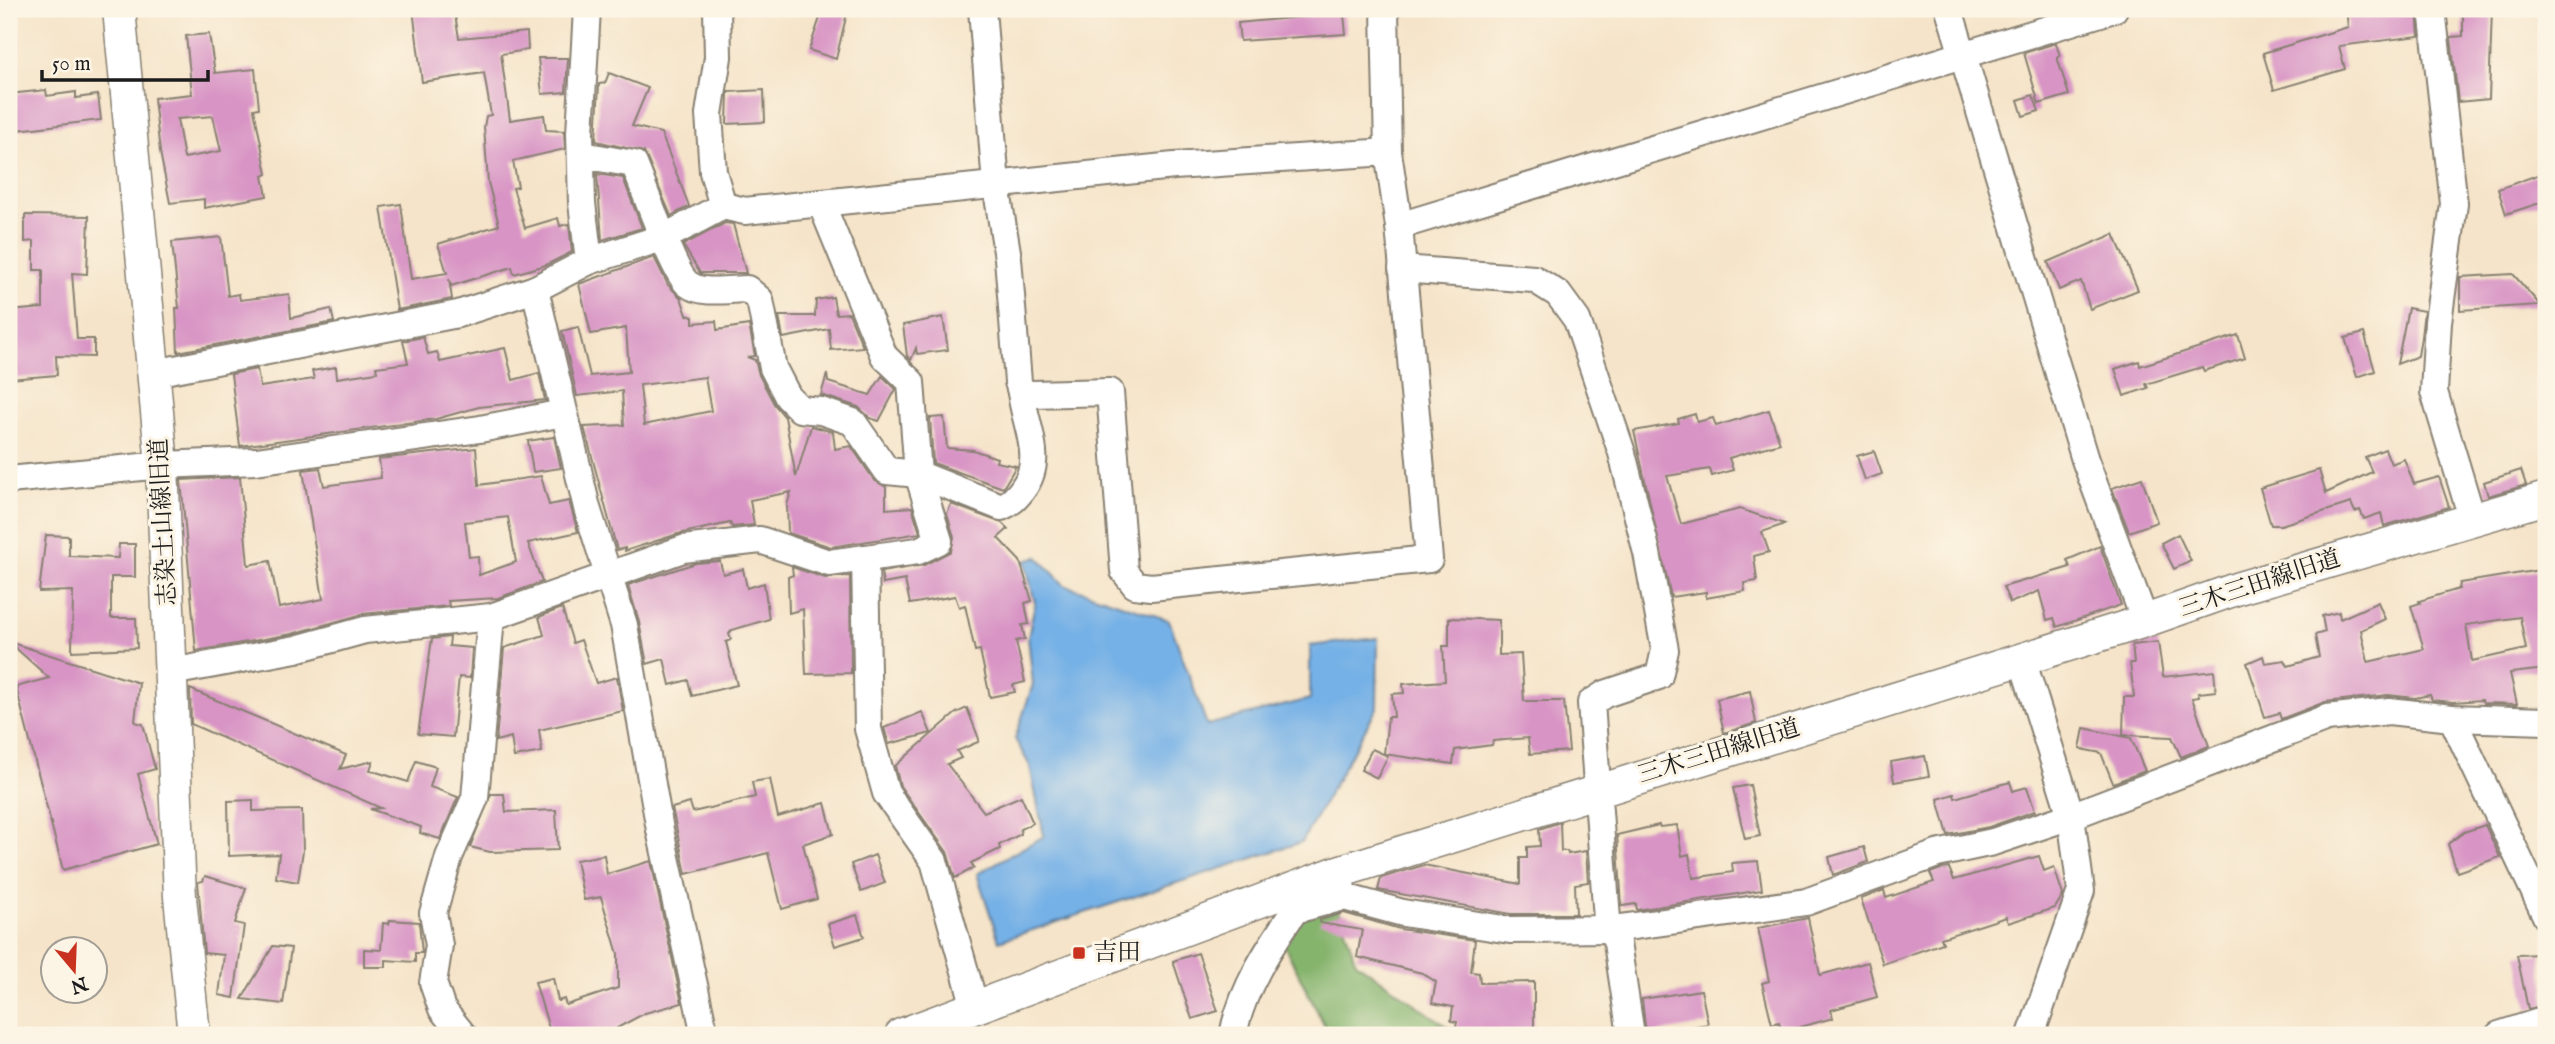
<svg xmlns="http://www.w3.org/2000/svg" width="2555" height="1044" font-family="'IM FELL English','Noto Serif JP',serif">
<style>
.forest{fill:#85b46d;stroke:#506844;stroke-width:2}
.water{fill:#75b0e6;stroke:#486681;stroke-width:2}
.building{fill:#d894c5;fill-rule:evenodd}
.lines{fill:none;stroke-linecap:round;stroke-linejoin:round}
.minor-casing{stroke:#888072;stroke-width:30}
.tertiary-casing{stroke:#888072;stroke-width:35}
.minor{stroke:#fff;stroke-width:26}
.tertiary{stroke:#fff;stroke-width:32}
.poi-dot{fill:#c8321e;stroke:#fcf5e5;stroke-width:2.5}
.labels{text-anchor:middle;dominant-baseline:central;stroke-width:6;stroke-linejoin:round;paint-order:stroke}
.street-label{font-size:24px;fill:#1c1c1c;stroke:#fcf5e5}
.poi-label{font-size:24px;fill:#1c1c1c;stroke:#fcf5e5;text-anchor:start}
</style>
<rect width="100%" height="100%" fill="#fcf5e5"/>
<filter id="ink" filterUnits="userSpaceOnUse"><feTurbulence type="fractalNoise" baseFrequency=".0143" numOctaves="2"/><feDisplacementMap in="SourceGraphic" scale="14" xChannelSelector="R" yChannelSelector="G"/><feConvolveMatrix kernelMatrix="1 2 1 2 8 2 1 2 1" color-interpolation-filters="sRGB"/></filter>
<filter id="wash" filterUnits="userSpaceOnUse"><feTurbulence type="fractalNoise" baseFrequency=".00686" numOctaves="4" result="noise"/><feDisplacementMap in="SourceGraphic" scale="28" xChannelSelector="R" yChannelSelector="G"/><feGaussianBlur stdDeviation="1.57" result="paint"/><feColorMatrix in="noise" values="0 0 0 0 0 0 0 0 0 0 0 0 0 0 0 0 0 1.4 0 .05"/><feComposite in="paint" operator="in"/></filter>
<g filter="url(#wash)">
<rect width="100%" height="100%" fill="#f5e4c9"/>
<path class="forest" d="M1337,904l19,58 103,73h-130l-48,-96 16,-19z"/>
<path class="water" d="M1038,557l26,28 105,35 38,105 103,-26v-53l68,-8 -1,70 -75,134 -303,99 -22,-67 67,-38 -14,-70 -15,-27 18,-55 -5,-47 7,-34 -10,-42z"/>
<g id="blocks">
<g class="building">
<path d="M413,9h19l1,3 21,-3 5,29 68,-6 1,18 -27,4 9,66 34,-5 2,15 18,1 1,18 -52,12 5,26 -5,1 12,40 33,-10 2,8 9,-2 3,28 -26,13 -32,9 -2,-7 -61,19 -2,-7 3,20 -55,11 -16,-103 20,-3 10,75 36,-6 -9,-29 61,-19 -11,-43 -4,-55 2,-11 5,-1 -7,-42 -62,9z"/>
<path d="M823,9h25l-12,50 -27,-9z"/>
<path d="M2346,9h71l2,27 -80,10 6,23 -71,21 -11,-37 85,-26z"/>
<path d="M2463,9h29l-3,90 -31,3 -7,-65 12,-1z"/>
<path d="M1322,15h22l2,19 -106,7 -2,-18z"/>
<path d="M209,34l6,39 40,-4 4,39 -5,1 13,65 -4,2 4,20 -63,12v-9l-34,4 -10,-51 -6,-54 38,-4 -6,-58zM213,116l8,35 -37,7 -7,-39z"/>
<path d="M2056,43l4,13 -3,1 12,38 -30,9 -15,-51z"/>
<path d="M538,58h30l-2,34 -24,2z"/>
<path d="M609,73l39,15 -16,38 29,7 28,73 -18,10 -27,-64 -48,-11 3,-57 6,-1z"/>
<path d="M46,90l1,6 29,-4v6l22,-3 3,25 -92,11v-37z"/>
<path d="M764,90l1,32 -38,2 1,-32z"/>
<path d="M2033,95l6,16 -16,5 -5,-16z"/>
<path d="M597,174l26,4 19,50 -40,12z"/>
<path d="M2540,174l6,27 -40,13 -8,-25z"/>
<path d="M25,215l64,1 -2,58 -15,-1 5,66h17v18l-38,-1 1,19 -48,4v-68l34,-3v-38h-9v-29l-9,1z"/>
<path d="M725,223l8,1 13,49h-46l-17,-28z"/>
<path d="M2114,234l24,56 -48,19 -9,-28 -22,9 -11,-28z"/>
<path d="M221,237l7,59 11,-2 1,6 49,-6 2,24 40,-9 3,13 -156,30 -2,-44h3l-7,-66z"/>
<path d="M654,257l14,28 13,13 6,17 6,2v6l23,-2 1,9 32,-5 6,31 -8,1 8,3 4,15 15,29 11,13 11,60 15,-51 22,6 2,17 16,-3 23,34 12,7v22l26,-2 8,26 -89,14 -43,-14 -1,-28 4,-13 -41,8 4,25 -22,2 -2,-4 -52,11 -53,17v-3l-8,2 -33,-123 40,-2 -2,-34 -45,5 -15,-65 16,-4 12,49 39,-4 -3,-44 -35,6 -12,-50zM705,377l6,34 -67,14 -4,-40z"/>
<path d="M2513,274l27,31 -80,5v-33z"/>
<path d="M833,297l3,17 13,-1 14,34 -32,3 -2,-21 -46,9 -4,-22h36l1,-16z"/>
<path d="M2408,308l16,3 -3,26 -3,19 -21,8z"/>
<path d="M943,317l5,33 -31,4 -1,-6 -5,12 -4,-4 -4,-31z"/>
<path d="M2364,333l11,38 -18,6 -12,-39z"/>
<path d="M2238,335l7,23 -41,13 -2,-4 -56,17 2,4 -24,8 -9,-27 24,-8 1,5z"/>
<path d="M423,337l5,17 9,-2 3,10 65,-14 8,32 26,-7 6,27 -66,7 -43,12 -196,27 -9,-72 26,-5 3,18 54,-8 -2,-8 24,-4 1,11 40,-6 -1,-5 32,-4 -5,-22z"/>
<path d="M827,374l1,8 42,13 12,-19 14,13 -17,32 -9,-3 -12,-11 -37,-12z"/>
<path d="M1769,410l11,33 -51,15 4,12 -21,6 -2,-7 -43,7 14,48 59,-15 45,15 -23,8 7,20 -15,4 3,25 -13,2 1,8 -39,7v-6l-35,5 -37,-166 45,-8 -1,-4 17,-5 2,8 16,-4 3,8z"/>
<path d="M944,417l3,31 26,2 24,8 -1,4 20,4 -13,22 -70,-25 -3,-45z"/>
<path d="M554,437l7,31 -28,4 -5,-31z"/>
<path d="M476,448l3,37 62,-9 8,29 20,-4 9,31 -50,11 14,39 -44,16 -50,3 1,5 -86,8 -71,20 -96,17 -15,-171 59,-3 8,88 22,-4 9,47 44,-9 -20,-129 17,-2 4,18 57,-8 -2,-19zM508,517l8,45 -37,13 -1,-19 -9,1 -4,-35z"/>
<path d="M2385,449l6,15 13,-5 10,25 25,-7 10,30 -65,19 -3,-13 -17,6 -4,-9 -5,2 -4,-9 -70,22h-10l-11,-37 59,-18 7,23 46,-21 -7,-15z"/>
<path d="M1874,451l8,23 -17,6 -8,-24z"/>
<path d="M2521,470l5,15 -38,11 -4,-14z"/>
<path d="M2142,478l15,44 -28,10 -17,-44z"/>
<path d="M951,504l51,19 6,6 -10,9 22,23 12,40 -7,2 4,21 -7,1 3,14 -9,2 9,41 -12,3 2,7 -25,5 -10,-47 -5,1 -10,-46 -6,2 -4,-11 -45,8 -5,-24 -22,4 -2,-12 43,-7 27,-14 3,-14 -7,-23z"/>
<path d="M2178,534l13,27 -17,8 -13,-26z"/>
<path d="M46,535l23,1v20l49,2 1,-14h16v33h-24v41h25l1,30 -65,3 1,-60 -34,1z"/>
<path d="M2100,546l21,59 -64,22 -3,-9 -7,2 -8,-29 -29,12 -7,-16 67,-20 -3,-7z"/>
<path d="M720,561l3,13 20,-5 4,19 17,-5 5,36 -37,11 -3,4 2,6 -5,2 11,43 -45,11 -4,-16 -18,5 -6,-26 -17,5 -8,-42 -11,-37 68,-22z"/>
<path d="M792,567l33,11 25,-2 1,97 -45,1 -3,-65 -14,4 -1,-36 5,-2z"/>
<path d="M2546,569v33h-4l4,67 -36,4 7,31 -34,-1 -1,-3 -29,2 -21,-2 -2,-5 -15,3 -27,-3 -63,7 -44,17 -2,-6 -14,4 -18,-54 16,-7 2,7 20,-3 3,6 31,-9 -4,-22 10,-3 -3,-16 17,-4 1,7 38,-17 7,17 -24,11 7,32 56,-13 -13,-43 9,-3 -1,-2 40,-12 1,-6zM2520,617l6,32 -54,12 -6,-36z"/>
<path d="M562,608l11,35 8,-3 15,43 21,-6 6,34 -84,19 3,22 -28,5 -3,-20 -15,4 8,-93 40,-13 -5,-18z"/>
<path d="M1449,618l50,2v35l22,-1 3,47h40l5,50 -39,3 -2,-16 -35,3 -1,4 -37,5 -2,14 -69,-10 4,-37h6l-2,-23 12,-1 -1,-9 42,-3 -2,-35h6z"/>
<path d="M450,637l-1,9 23,2 -2,30 -11,-1 -6,60 -35,-3 14,-95z"/>
<path d="M9,642l130,41 -4,39 8,2 12,45 -17,5 19,70 -94,26 -47,-183 33,-9z"/>
<path d="M2158,642l5,35 51,-6 2,20 -18,2 1,4 -7,1 17,48 -28,11 -9,-20 -49,-2 1,-38h10l-4,-34h4l-2,-18z"/>
<path d="M190,689l156,66 -6,14 33,-8 -3,9 38,12 8,-21 20,6 -6,20 28,10 -18,42 -20,-6 1,-6 -51,-18 11,-1 -190,-84z"/>
<path d="M1750,691l6,32 -32,10 -7,-34z"/>
<path d="M967,708l12,31 -1,3 -21,9 4,7 -14,6 37,48 37,-16 12,27 -13,6 1,5 -22,11 1,4 -29,14 3,5 -19,10 -8,-26 -47,-66 -5,-20 61,-53z"/>
<path d="M922,712l9,21 -42,11 -5,-16z"/>
<path d="M2084,728l47,10 14,33 -32,12 -12,-30 -21,-4z"/>
<path d="M1372,749l16,7 -11,22 -16,-8z"/>
<path d="M1925,756l4,20 -35,6 -3,-20z"/>
<path d="M770,779l8,38 47,-14 8,31 -30,10 14,55 -35,10 -14,-56 -82,21 -14,-66 18,-5 3,9 62,-15 -3,-15z"/>
<path d="M2010,782l3,9 14,-4 8,24 -46,16 -41,8 -10,-36 16,-5 1,4z"/>
<path d="M1750,785l10,51 -15,3 -12,-51z"/>
<path d="M491,794h13l2,18 50,-2 2,40 -68,2 -20,-5z"/>
<path d="M253,800v11l49,-1 1,41 -5,31 -22,-4 3,-24 -50,2 -1,-55z"/>
<path d="M1560,822l1,29h6l1,3 18,-3 2,31 -13,2 1,30h-65l-133,-24 3,-12 43,-13 96,19v-26h7v-11l13,-1 -1,-17z"/>
<path d="M1659,825l1,2 17,-2 5,31 7,-2 4,24 40,-6 -1,-9 26,-2 4,29 -125,20 -1,-6 -14,2 -5,-71z"/>
<path d="M2485,825l15,32 -43,15 -9,-28 16,-12z"/>
<path d="M1864,847l4,15 -35,13 -4,-18z"/>
<path d="M604,855l3,19 44,-13 31,142 -37,10 -28,15 2,7h-68l-16,-53 18,-4 5,23 6,-2 2,6 52,-17v-34l-17,-57 -17,3 -8,-40z"/>
<path d="M875,855l10,28 -24,9 -10,-28z"/>
<path d="M2039,856l5,15 10,-4 9,28 -8,13 -47,15 -2,-6 -65,21 2,5 -60,21 -22,-65 23,-9 2,8 48,-16 -4,-9 11,-4 8,-1 5,12z"/>
<path d="M205,876l41,12 -11,35 9,2 -10,73 -15,-3 5,-40 -20,-2 -6,-71 5,-1z"/>
<path d="M1344,913l56,16 75,11 -4,32 8,1 1,10 54,-1v53h-80l3,-13 -6,-1 2,-14 -21,-4 4,-21 -14,-9 -65,-16 5,-27 -42,-7v-3z"/>
<path d="M857,915l7,22 -29,9 -7,-22z"/>
<path d="M1808,918l12,57 48,-13 9,35 -46,13 2,8 -51,14 -3,-10 -7,2 -10,-41 7,-2 -11,-53z"/>
<path d="M390,920l29,2 3,31h-7v9l-29,-2v7h-22v-18l17,1 2,-27 6,1z"/>
<path d="M273,946l18,2 -8,56 -41,-5z"/>
<path d="M1198,953l20,58 -26,8 -19,-58z"/>
<path d="M2541,954l5,51 -18,4 -11,-54z"/>
<path d="M1701,990l7,34 -62,11 -4,-36z"/>
</g>
</g>
</g>
<g filter="url(#ink)">
<use href="#blocks" fill-opacity="0" stroke="#888072" stroke-width="2"/>
<g class="lines">
<defs>
<g id="minor">
<path d="M587,9l-7,124 2,70 7,58"/>
<path d="M717,9l1,48 -9,57 4,58 10,34"/>
<path d="M982,9l14,176 12,73 10,124 3,10 11,2 78,-2 14,179 11,14 16,2 278,-28 -30,-333 -11,-74 -3,-143"/>
<path d="M1949,9l136,451 60,161"/>
<path d="M2432,9l22,195 -16,118 -4,70 38,126"/>
<path d="M582,155l52,9c9,21 40,110 54,120 14,11 42,5 59,5l13,11 13,68 15,29 12,12 21,2 32,11 34,49 31,3 83,33c10,-4 14,-8 21,-17 24,-31 3,-63 -1,-98"/>
<path d="M1399,226l715,-217"/>
<path d="M1402,269l132,10 24,15 19,26 45,133 25,100 18,97 -6,26 -54,18 -14,9 16,216 10,24 14,92"/>
<path d="M535,289l52,219 37,117 36,205 45,205"/>
<path d="M154,373l304,-59 77,-25 54,-28 76,-24 58,-31 22,5 429,-45 214,-14"/>
<path d="M9,480l153,-15 94,-4 224,-32 83,-16"/>
<path d="M865,558l3,171 18,64 48,68 41,146"/>
<path d="M2022,659l49,157 10,75 -50,144"/>
<path d="M171,672l125,-23 69,-19 126,-13 192,-68 77,-9 69,23 89,-12 21,-10 -21,-67 -7,-92 -27,-26 -63,-153"/>
<path d="M2452,718l94,198"/>
<path d="M1338,872l6,25 59,16 107,17 103,-1 193,-27 131,-48 56,-12 78,-26 256,-98 62,-7 63,7 94,3"/>
<path d="M463,1035l-21,-26 -9,-26 6,-38 -6,-32 16,-56 26,-59 16,-181"/>
<path d="M1233,1035c9,-46 36,-87 62,-125l49,-13"/>
<path d="M2499,1035l47,-15"/>
</g>
<g id="tertiary">
<path d="M119,9l43,456 18,432 14,138"/>
<path d="M901,1035l437,-163 807,-251 94,-33 307,-90"/>
</g>
</defs>
<use href="#minor" class="minor-casing"/>
<use href="#tertiary" class="tertiary-casing"/>
<use href="#minor" class="minor"/>
<use href="#tertiary" class="tertiary"/>
</g>
</g>
<rect class="poi-dot" x="1072" y="946" width="14" height="14" rx="3.5"/>
<g class="labels">
<g class="street-label">
<text transform="translate(164 522) rotate(-93)">志染土山線旧道</text>
<text transform="translate(2260 584) rotate(-18)">三木三田線旧道</text>
<text transform="translate(1719 752) rotate(-17)">三木三田線旧道</text>
</g>
<g class="poi-label">
<text x="1093" y="953">吉田</text>
</g>
</g>
<rect width="2555" height="1044" fill="none" stroke="#fcf5e5" stroke-width="35"/>
<g transform="translate(74 970) rotate(161)"><circle r="33" fill="#fcf5e5" stroke="#a29e95" stroke-width="2"/>
<path d="M0-5L12 26L0 18L-12 26Z" fill="#c8321e"/>
<text y="-10" font-size="19" font-weight="bold" text-anchor="middle" fill="#1c1c1c">N</text>
</g>
<path d="M42 70v10h166v-10" fill="none" stroke="#1c1c1c" stroke-width="3.5"/>
<text x="52" y="70" font-size="21" fill="#1c1c1c" stroke="#fcf5e5" stroke-width="5" paint-order="stroke">50 m</text>
</svg>
